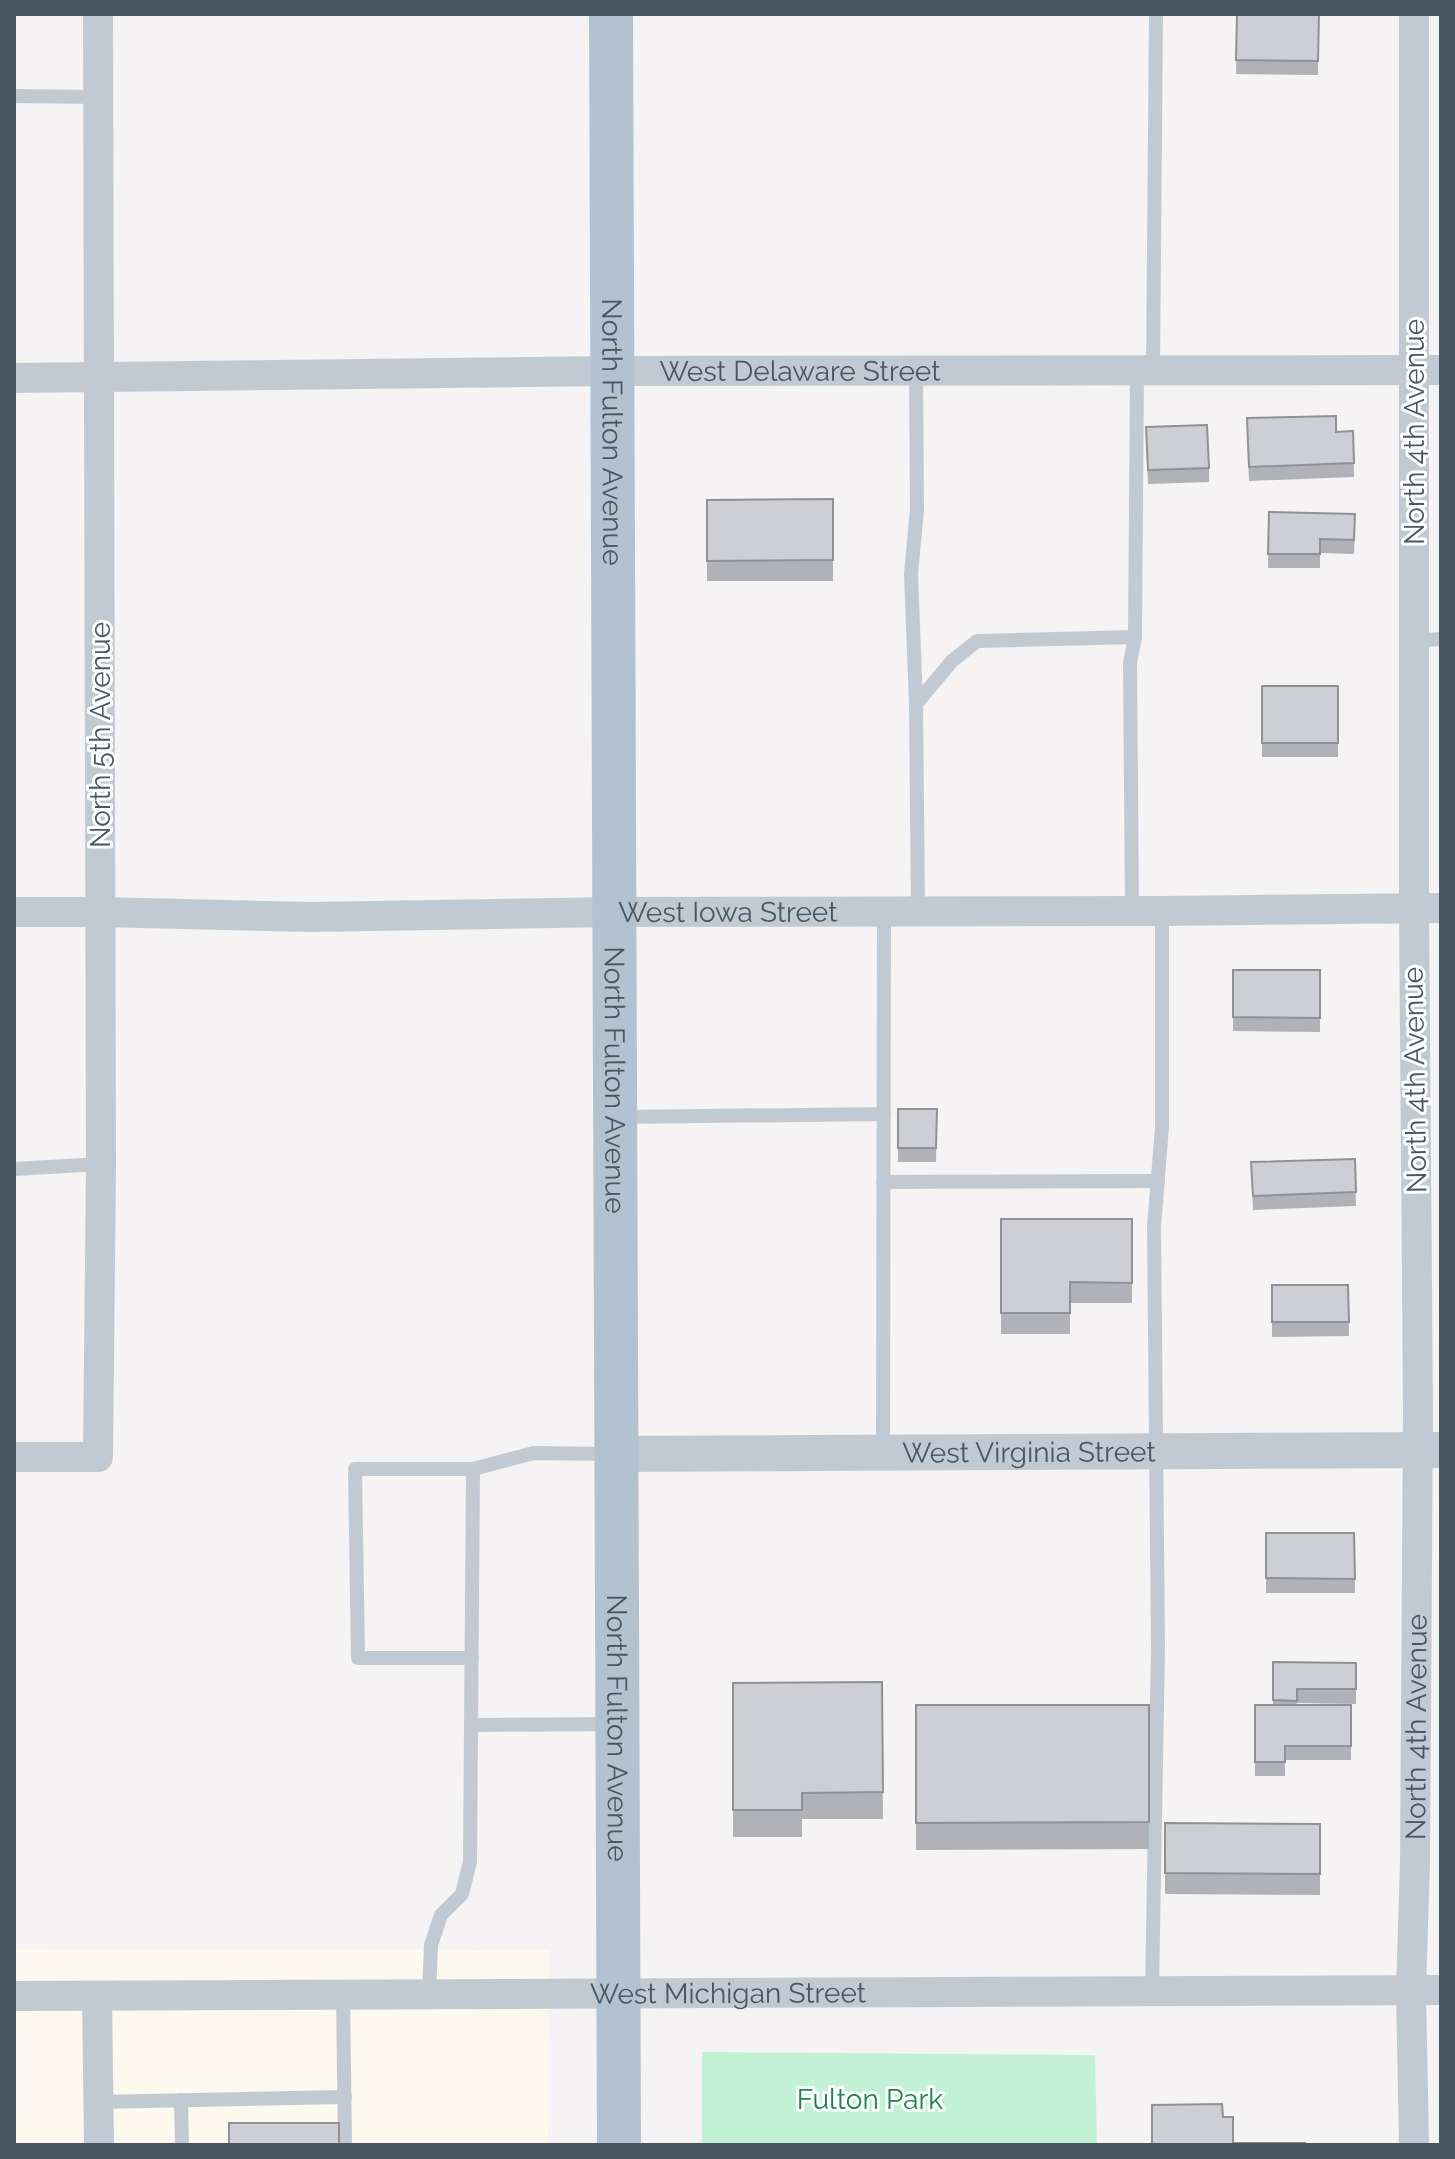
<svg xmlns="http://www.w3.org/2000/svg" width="1455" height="2159" font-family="Raleway,sans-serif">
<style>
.commercial{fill:#fdf9ef}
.green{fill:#c3f1d5}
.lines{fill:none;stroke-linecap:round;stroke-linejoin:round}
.service{stroke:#c1cad2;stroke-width:14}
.minor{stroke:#c1cad2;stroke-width:30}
.tertiary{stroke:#c1cad2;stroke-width:36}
.primary{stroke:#b3c2d1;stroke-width:44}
.wall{fill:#b0b2b7}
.building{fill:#cdcfd5;stroke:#909195;stroke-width:2}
.labels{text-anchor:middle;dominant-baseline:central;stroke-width:6;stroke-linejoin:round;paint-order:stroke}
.street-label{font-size:28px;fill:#4a5661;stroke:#fff}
.park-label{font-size:28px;fill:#17864f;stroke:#fff}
</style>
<rect width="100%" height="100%" fill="#f5f3f3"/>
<path class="commercial" d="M14,1949l535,1 -1,195h-534z"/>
<path class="green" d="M702,2052l393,3 2,90h-395z"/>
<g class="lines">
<g class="service">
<path d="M14,96l85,1"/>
<path d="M1153,370l3,-356"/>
<path d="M916,371l1,138 -6,65 5,130"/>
<path d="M1414,641l27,-2"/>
<path d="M918,911l-2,-207 36,-43 25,-20 158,-4"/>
<path d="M1132,911l-2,-248 5,-26 2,-267"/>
<path d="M618,1117l266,-3"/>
<path d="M14,1169l87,-5"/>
<path d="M883,1182l275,-1"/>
<path d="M883,1451l1,-540"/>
<path d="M472,1658h-114l-3,-189h118"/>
<path d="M471,1725l144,-1"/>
<path d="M1152,1991l6,-344 -4,-420 8,-100v-216"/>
<path d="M343,1994l2,151"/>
<path d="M429,1994l2,-49 10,-30 21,-21 8,-32 3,-393 61,-16 76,1"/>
<path d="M181,2100l1,45"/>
<path d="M98,2102l247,-5"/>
</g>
<g class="minor">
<path id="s1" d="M14,378l599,-7 828,-1"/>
<path id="s2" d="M14,912h87l210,5 302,-5 549,-1 279,-3"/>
<path d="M14,1457h84l3,-293 -3,-1150"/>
<path id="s3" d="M14,1996l1427,-6"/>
<path d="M97,1996l2,149"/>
<path id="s4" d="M1414,2145l-3,-155 4,-127 3,-451 -4,-504v-894"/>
</g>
<path class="tertiary" id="s5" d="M615,1454l826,-4"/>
<path class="primary" id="s6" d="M611,14l8,2131"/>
</g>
<g class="wall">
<path d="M1237,14h82l-1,61 -82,-1z"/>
<path d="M1353,431l1,46 -105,4 -2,-49z"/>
<path d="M1146,441l63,27v14l-61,2z"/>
<path d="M833,499v82h-126v-81z"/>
<path d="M1269,512l86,2 -1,40 -34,-1v15h-52z"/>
<rect x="1262" y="686" width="76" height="71"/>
<path d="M1233,970h87v62l-87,-1z"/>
<path d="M898,1109h39l-1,53h-38z"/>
<path d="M1355,1159l1,47 -103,4 -2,-48z"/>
<path d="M1001,1219h131v84h-62v31h-69z"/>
<path d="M1272,1285h76l1,51 -77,1z"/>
<path d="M1266,1533h88l1,60h-89z"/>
<path d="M1273,1662l83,1v41l-59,-1v2h54v55h-66v16h-30v-71h18z"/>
<path d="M882,1682l1,137h-81v18h-69v-154z"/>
<path d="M916,1705h233v144l-233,1z"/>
<path d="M1165,1823l155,1v71l-155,-1z"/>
</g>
<g class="building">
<path d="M1237,14h82l-1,47 -82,-1z"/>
<path d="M1336,416v16l17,-1 1,32 -105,4 -2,-49z"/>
<path d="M1207,425l2,43 -61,2 -2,-43z"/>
<path d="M833,499v61l-126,1v-61z"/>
<path d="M1269,512l86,2 -1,26 -34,-1v15h-52z"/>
<rect x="1262" y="686" width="76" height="57"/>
<path d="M1233,970h87v48l-87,-1z"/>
<path d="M898,1109h39l-1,39h-38z"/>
<path d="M1355,1159l1,33 -103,4 -2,-34z"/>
<path d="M1001,1219h131v64l-62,-1v31h-69z"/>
<path d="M1272,1285h76l1,37h-77z"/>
<path d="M1266,1533h88l1,46 -89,-1z"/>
<path d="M1273,1662l83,1v26h-59v12l-24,-1z"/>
<path d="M882,1682l1,110 -81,1v17h-69v-127z"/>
<path d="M916,1705h233v117l-233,1z"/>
<path d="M1255,1705h96v41h-66v16h-30z"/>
<path d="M1165,1823l155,1v50l-155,-1z"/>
<path d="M1222,2104l1,13h10v26h72v2h-153v-40z"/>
<rect x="229" y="2123" width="110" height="22"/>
</g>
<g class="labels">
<g class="street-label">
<text stroke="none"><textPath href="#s1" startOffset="786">West Delaware Street</textPath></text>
<text stroke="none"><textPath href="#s6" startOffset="418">North Fulton Avenue</textPath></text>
<text transform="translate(1414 432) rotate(-90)">North 4th Avenue</text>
<text transform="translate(100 735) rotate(-90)">North 5th Avenue</text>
<text stroke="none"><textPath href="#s2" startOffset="714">West Iowa Street</textPath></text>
<text stroke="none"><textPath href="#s6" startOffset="1066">North Fulton Avenue</textPath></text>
<text transform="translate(1415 1080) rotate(-91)">North 4th Avenue</text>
<text stroke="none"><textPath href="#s5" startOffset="414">West Virginia Street</textPath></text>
<text stroke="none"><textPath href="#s6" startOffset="1714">North Fulton Avenue</textPath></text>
<text stroke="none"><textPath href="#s4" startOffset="418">North 4th Avenue</textPath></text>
<text stroke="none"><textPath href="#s3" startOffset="714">West Michigan Street</textPath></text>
</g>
<g class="park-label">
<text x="870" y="2099">Fulton Park</text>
</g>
</g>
<rect width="1455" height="2159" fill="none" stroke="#4a5661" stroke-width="32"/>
</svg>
